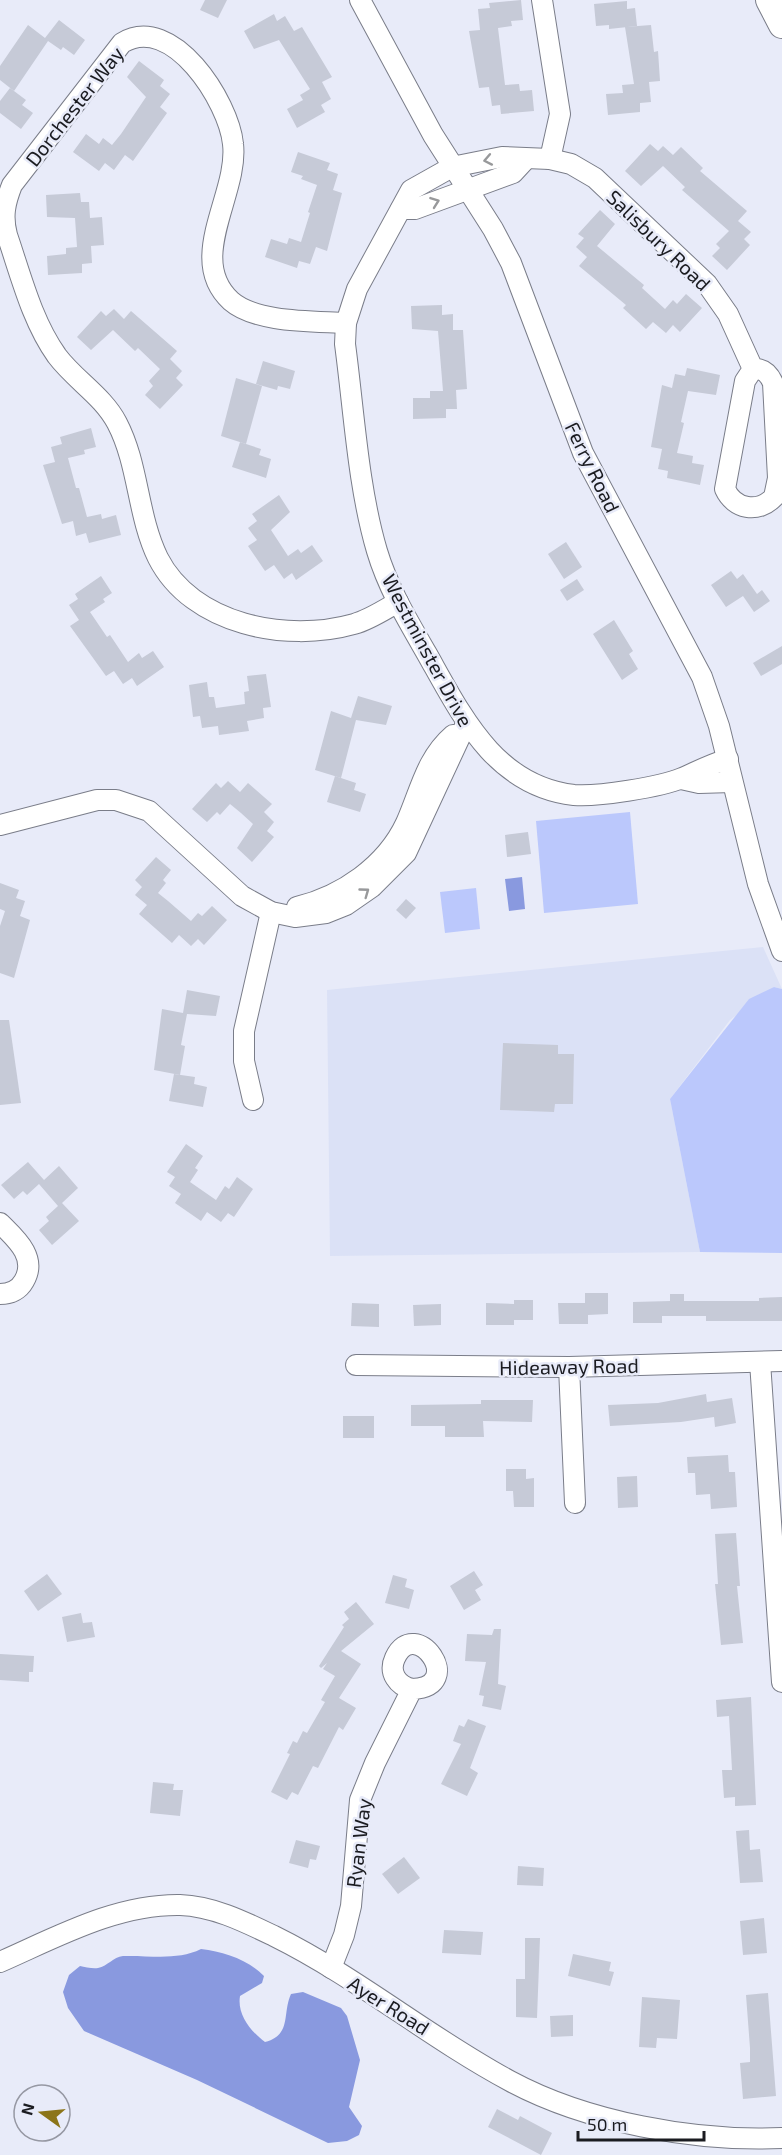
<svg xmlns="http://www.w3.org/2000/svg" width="782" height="2155" font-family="'Exo 2',sans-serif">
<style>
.built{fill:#dbe1f6}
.green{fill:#bbc8fc}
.water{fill:#8999df}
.building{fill:#c6cad7}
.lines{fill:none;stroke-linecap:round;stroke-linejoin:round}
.minor-casing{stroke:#7a7d89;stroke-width:22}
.major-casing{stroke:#7a7d89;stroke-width:28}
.minor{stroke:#fff;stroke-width:20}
.major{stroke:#fff;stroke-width:26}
.oneway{stroke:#98999b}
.labels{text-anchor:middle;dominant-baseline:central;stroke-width:5;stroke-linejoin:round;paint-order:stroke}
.street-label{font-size:20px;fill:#1b1c21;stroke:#e8ebf9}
</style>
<rect width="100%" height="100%" fill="#e8ebf9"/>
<path class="built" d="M763,947l19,42 -8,-2 -44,33 -60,79 30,153 -370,4 -3,-266z"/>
<g class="green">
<path d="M630,812l8,92 -94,9 -8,-92z"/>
<path d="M476,888l4,41 -35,4 -5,-41z"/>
<path d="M774,987l8,2v264l-82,-1 -30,-153 79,-100z"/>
</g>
<g class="water">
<path d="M522,877l3,32 -16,2 -4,-32z"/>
<path d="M201,1949c23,3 46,10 63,27l-2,7 -22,13c-3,18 10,35 25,46 27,-7 17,-28 26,-48l12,-2 38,16 6,8 13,44 -11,47 13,19 -3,9 -12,6 -19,2 -131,-63 -113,-49 -16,-23 -5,-16 6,-17 11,-9c5,1 13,3 18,2 10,-2 15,-11 25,-12 26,-1 54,5 78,-7z"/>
</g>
<g class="building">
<path d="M205,0h22l-9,18 -18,-8z"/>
<path d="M521,0l2,20 -12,1 1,5 -14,2 7,57 14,-1 1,7 12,-1 2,21 -33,3 -1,-9 -8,1 -3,-19 -10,1 -10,-57 11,-1 -2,-21 12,-1 -1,-5z"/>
<path d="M627,1v8l8,-1 2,18 -28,3v-4l-13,1 -2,-22z"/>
<path d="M274,14l3,7 8,-5 9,15 8,-4 30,50 -10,5 9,17 -10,6 4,7 -28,16 -10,-19 16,-9 -3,-5 10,-6 -7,-11 -24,-38 -25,9 -10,-18z"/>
<path d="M59,20l26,20 -11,15 -11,-8 -2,3 -13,-9 -34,50 -14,-11v-14l28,-41 17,13z"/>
<path d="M651,25l3,27 4,-1 2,30 -11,1 2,20 -11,1v9l-32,3 -2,-21 17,-1 -1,-8 12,-1 -9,-57z"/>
<path d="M139,61l25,19 -4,6 10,8 -10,13 7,6 -34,48 -8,-6 -11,15 -9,-7 -6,8 -26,-19 13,-18 13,10 4,-6 9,7 9,-11 25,-37 -19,-20z"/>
<path d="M10,88l16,12 -4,5 11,8 -12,16 -21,-16v-12z"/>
<path d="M650,144l8,7 5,-5 10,9 8,-8 22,21 -3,3 47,40 -9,10 13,11 -7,7 6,6 -23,25 -15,-14 8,-8 -4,-4 13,-13 -47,-41 3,-3 -22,-21 -22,20 -16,-15z"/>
<path d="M298,152l32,11 -3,7 11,4 -5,16 9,3 -15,58 -11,-4 -6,17 -11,-3 -2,7 -32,-11 6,-18 16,5 2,-6 12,4 9,-29 -2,-1 9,-27 -16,-6 2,-3 -12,-4z"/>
<path d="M80,193l1,9h8l1,16 12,-1 2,28 -13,1 1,17 -10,1v9l-34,2 -1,-19 19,-2v-6l11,-1 -2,-29 -28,-1 -1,-22z"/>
<path d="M600,210l15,14 -18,22 47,39 -2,3 23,21 8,-9 4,4 9,-10 16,14 -22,24 -7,-7 -7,8 -13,-11 -7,7 -23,-21 3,-3 -47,-39 8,-9 -11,-10 8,-9 -6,-4z"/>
<path d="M442,305v10l11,-1v16h10l4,59 -11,1 1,19h-11v9l-33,1v-21h17v-7h13l-5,-60 -26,-2 -1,-23z"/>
<path d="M114,309l10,10 7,-8 46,40 -7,8 12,12 -6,7 7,7 -23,24 -15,-14 8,-9 -4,-5 11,-12 -22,-21 -3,3 -22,-21 -22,20 -14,-13 24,-26 5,5z"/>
<path d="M263,361l32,10 -5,18 -12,-3 -1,4 -21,-6z"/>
<path d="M687,368l33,7 -4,20 -28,-4 -7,31 3,1 -7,30 16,3 -1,7 12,2 -4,20 -33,-7 1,-7 -10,-2 4,-20 -11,-2 11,-62 10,3 3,-14 10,2z"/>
<path d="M236,378l26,8 -16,58 -25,-8z"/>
<path d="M91,428l5,19 -12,3 1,4 -17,4 8,30h3l8,29 14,-3 1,5 14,-4 5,20 -32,8 -3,-10 -10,3 -3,-15 -11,3 -19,-59 12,-3 -4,-15 11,-3 -2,-7z"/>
<path d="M240,442l21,7 -2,6 12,4 -5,19 -34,-11z"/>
<path d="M279,495l11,17 -19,18 17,26 10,-7 3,4 11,-8 11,16 -27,19 -4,-7 -8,6 -10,-14 -9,6 -17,-25 9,-6 -9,-12 9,-7 -5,-7z"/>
<path d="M566,542l16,25 -18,12 -16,-25z"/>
<path d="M731,571l6,8 6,-5 14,20 5,-4 8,11 -16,11 -11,-16 -17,11 -15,-22z"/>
<path d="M101,576l11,17 -9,6 2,3 -15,10 17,25 3,-2 18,27 11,-9 3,5 11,-7 11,16 -27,19 -5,-8 -9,6 -9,-13 -8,5 -36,-50 9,-6 -10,-15 9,-6 -3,-5z"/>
<path d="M577,579l7,11 -17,11 -7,-11z"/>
<path d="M614,620l19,31 -4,3 9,15 -16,11 -29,-46z"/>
<path d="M782,646v18l-21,12 -8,-13z"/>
<path d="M266,674l5,33 -8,1 1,10 -17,3 2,10 -30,4 -1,-9 -16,2 -2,-12 -7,1 -4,-32 18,-3 2,15h5l2,11 29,-4 -1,-12 5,-1 -2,-15z"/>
<path d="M358,696l34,10 -6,19 -30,-5 -15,58 -26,-8 16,-59 20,7z"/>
<path d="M335,776l21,7 -2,7 12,4 -6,18 -33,-10z"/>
<path d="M228,781l12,11 8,-9 24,21 -8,8 10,10 -7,9 7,6 -22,25 -15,-14 16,-24 -12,-11 -11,-9 -10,11 -3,-3 -10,10 -15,-13 24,-26 5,5z"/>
<path d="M528,832l3,22 -24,3 -2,-22z"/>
<path d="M156,857l15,13 -8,10 3,3 -8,10 10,8 23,20 7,-8 4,3 10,-10 15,14 -23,25 -6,-6 -7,7 -12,-11 -7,8 -33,-29 8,-9 -12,-10 7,-8 -7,-7z"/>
<path d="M0,883l19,7 -3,8 9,3 -5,15 10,4 -16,58 -14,-5v-47l5,-15 -5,-2z"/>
<path d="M406,899l10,9 -10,11 -10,-9z"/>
<path d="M187,990l33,6 -4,20 -29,-2 -6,31 4,1 -5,29 -26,-5 8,-61 21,4z"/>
<path d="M0,1020h9l12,83 -21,2z"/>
<path d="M503,1043l55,2v9h16l-1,50h-18l-1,8 -54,-2z"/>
<path d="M174,1074l21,3 -1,7 13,3 -4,20 -34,-6z"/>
<path d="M186,1144l17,12 -8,12 3,2 -8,12 26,18 9,-14 4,3 8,-12 16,12 -19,28 -6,-4 -7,9 -14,-10 -6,9 -26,-18 6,-9 -12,-8 6,-9 -8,-5z"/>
<path d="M28,1162l16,18 15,-14 19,22 -16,15 17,18 -27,24 -13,-15 10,-9 -3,-4 12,-11 -19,-22 -12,11 -4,-4 -9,8 -13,-14z"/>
<path d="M585,1293h23v21l-20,1v9h-29l-1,-21h27z"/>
<path d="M670,1294h14v7h75v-3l23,-1v24h-76v-5h-44v7h-29v-21l37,-1z"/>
<path d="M514,1300h19v20h-19v5h-28v-22l28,1z"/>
<path d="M352,1303l27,1v23l-28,-1z"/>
<path d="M441,1304v21l-27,1 -1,-21z"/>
<path d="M706,1394l1,8 25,-4 4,25 -21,4 -1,-10 -33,5 -71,4 -2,-21 50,-2z"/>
<path d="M481,1400h52l-1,22 -49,-1 1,16h-39v-11h-34v-21l70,-1z"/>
<rect x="343" y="1416" width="31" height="22"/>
<path d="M728,1455l1,17h6l2,35 -26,2 -1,-15 -14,1 -1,-22h-7l-1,-16z"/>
<path d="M506,1469h20v10l8,-1v29h-20l-1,-16h-7z"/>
<path d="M637,1476l1,31 -20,1 -1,-31z"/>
<path d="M736,1533l4,53h-3l6,57 -22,2 -6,-61h3l-3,-50z"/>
<path d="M474,1571l9,14 -8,5 6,10 -17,10 -14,-24z"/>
<path d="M47,1574l15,20 -24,17 -14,-20z"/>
<path d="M393,1575l14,4 -2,8 9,3 -5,19 -24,-6z"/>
<path d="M356,1602l18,22 -33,27 20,13 -22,34 17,10 -13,22 -4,-3 -21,41 -5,-2 -15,29 -6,-3 -5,8 -16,-8 19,-38 -3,-1 6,-12 4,2 6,-12 4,2 18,-31 -4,-2 14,-24 -12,-7 4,-6 -6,5 -2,-2 25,-39 -2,-2 7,-6 -5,-7z"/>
<path d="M81,1613l2,10 9,-1 3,15 -28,5 -5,-25z"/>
<path d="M494,1629h7l-3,55 8,2 -5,24 -19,-4 2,-10 -5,-1 7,-33 -21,-1 2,-27 25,1z"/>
<path d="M0,1654l34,2 -1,16h-4v10l-29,-2z"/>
<path d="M751,1697l5,108 -21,1v-9l-11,1 -2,-28h10l-3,-54 -12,1 -1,-17z"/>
<path d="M468,1719l18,7 -16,42 8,5 -11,23 -26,-12 20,-40 -8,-3 6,-16 5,2z"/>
<path d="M153,1782l21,2 -1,6h10l-3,26 -30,-3z"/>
<path d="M749,1830l1,20 10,-1 3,33 -23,1 -4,-52z"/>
<path d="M296,1840l24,6 -4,14 -6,-1 -2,9 -19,-5z"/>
<path d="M404,1857l16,21 -22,16 -16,-20z"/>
<path d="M518,1866l26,2 -1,18 -26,-1z"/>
<path d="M764,1918l3,35 -24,2 -3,-34z"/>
<path d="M444,1930l39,2 -2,23 -39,-2z"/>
<path d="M525,1938h15l-3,80 -21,-1v-38h9z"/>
<path d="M573,1954l38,8 -2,9 5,1 -4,14 -42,-10z"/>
<path d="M768,1993l8,103 -33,3 -3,-36 10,-1v-14l-4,-53z"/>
<path d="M642,1997l38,3 -3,39 -20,-1 -1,10 -17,-1z"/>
<path d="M573,2015v21l-22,1 -1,-21z"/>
<path d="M497,2109l21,11 2,-4 32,17 -11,22 -53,-28z"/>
</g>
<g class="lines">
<defs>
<g id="minor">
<path d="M360,0l73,135 60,94 18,34 72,190 119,224 17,49 39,158 24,67"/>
<path d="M542,0l18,114 -10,45"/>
<path d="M401,209h14l98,-36 12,-13"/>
<path d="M346,323c-32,-2 -90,0 -115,-22 -46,-42 8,-107 2,-157 -4,-42 -61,-132 -111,-101l-110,142c-7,18 -10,31 -5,50 14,41 25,86 50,121 18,24 46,40 60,67 22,42 20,92 41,135 34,67 129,85 196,66 15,-4 30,-14 44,-22"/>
<path d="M728,759c-17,5 -30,12 -46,19 -21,9 -85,19 -108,17 -79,-9 -112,-79 -147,-141 -19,-33 -39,-66 -50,-103 -19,-64 -23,-140 -32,-207l1,-21 11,-34 54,-99 41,-23 50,-10 48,2 21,5 24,14 112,106 21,30 25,55 -8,12 -20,108c9,20 33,25 49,8l4,-19 -5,-95c-4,-9 -9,-15 -20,-14"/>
<path d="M681,779l18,4 33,-1"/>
<path d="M0,825l97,-25h19l33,11 93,85 29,16 24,5 31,-4 20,-8 26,-18 34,-34 60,-129"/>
<path d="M297,907c45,-11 89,-41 109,-84 14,-31 20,-65 47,-88"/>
<path d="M253,1100l-9,-39v-30l27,-119"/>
<path d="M0,1223c15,15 38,34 24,58 -5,9 -14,13 -24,13"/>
<path d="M760,1362l22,320"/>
<path d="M356,1365l213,2 213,-6"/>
<path d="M569,1367l6,136"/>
<path d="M0,1962c57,-25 116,-58 180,-57 33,1 65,17 94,31 83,41 154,101 236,145 76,41 185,61 272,57"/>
<path d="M331,1968l13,-33 7,-29 9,-106 15,-37 37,-74c-14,-3 -24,-16 -17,-31 20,-44 73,29 17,31"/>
</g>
<path id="major" d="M769,0l13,25"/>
</defs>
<use href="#minor" class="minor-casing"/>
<use href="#major" class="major-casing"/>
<use href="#minor" class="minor"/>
<use href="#major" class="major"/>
</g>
<defs><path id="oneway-chevron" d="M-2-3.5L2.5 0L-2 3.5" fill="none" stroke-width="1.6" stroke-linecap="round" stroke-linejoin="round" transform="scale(1.5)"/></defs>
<g class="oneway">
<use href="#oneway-chevron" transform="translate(488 160) rotate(169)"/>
<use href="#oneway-chevron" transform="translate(435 202) rotate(-20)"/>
<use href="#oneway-chevron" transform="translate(365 892) rotate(-36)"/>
</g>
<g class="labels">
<g class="street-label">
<text transform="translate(74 106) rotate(-52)">Dorchester Way</text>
<text transform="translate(659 240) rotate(44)">Salisbury Road</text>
<text transform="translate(593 467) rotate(64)">Ferry Road</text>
<text transform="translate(428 650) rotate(62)">Westminster Drive</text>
<text transform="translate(569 1366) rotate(-1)">Hideaway Road</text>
<text transform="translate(358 1843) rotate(-83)">Ryan Way</text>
<text transform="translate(389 2005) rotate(32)">Ayer Road</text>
</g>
</g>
<g transform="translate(42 2113) rotate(285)"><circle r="28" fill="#e8ebf9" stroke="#9698a3" stroke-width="1.5"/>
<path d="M0-4.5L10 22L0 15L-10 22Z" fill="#8c7519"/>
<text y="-9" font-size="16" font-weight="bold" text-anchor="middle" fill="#1b1c21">N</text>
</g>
<path d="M578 2131v9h126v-9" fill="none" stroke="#1b1c21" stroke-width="3"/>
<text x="587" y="2131" font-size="18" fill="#1b1c21" stroke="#e8ebf9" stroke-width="4.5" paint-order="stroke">50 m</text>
</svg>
